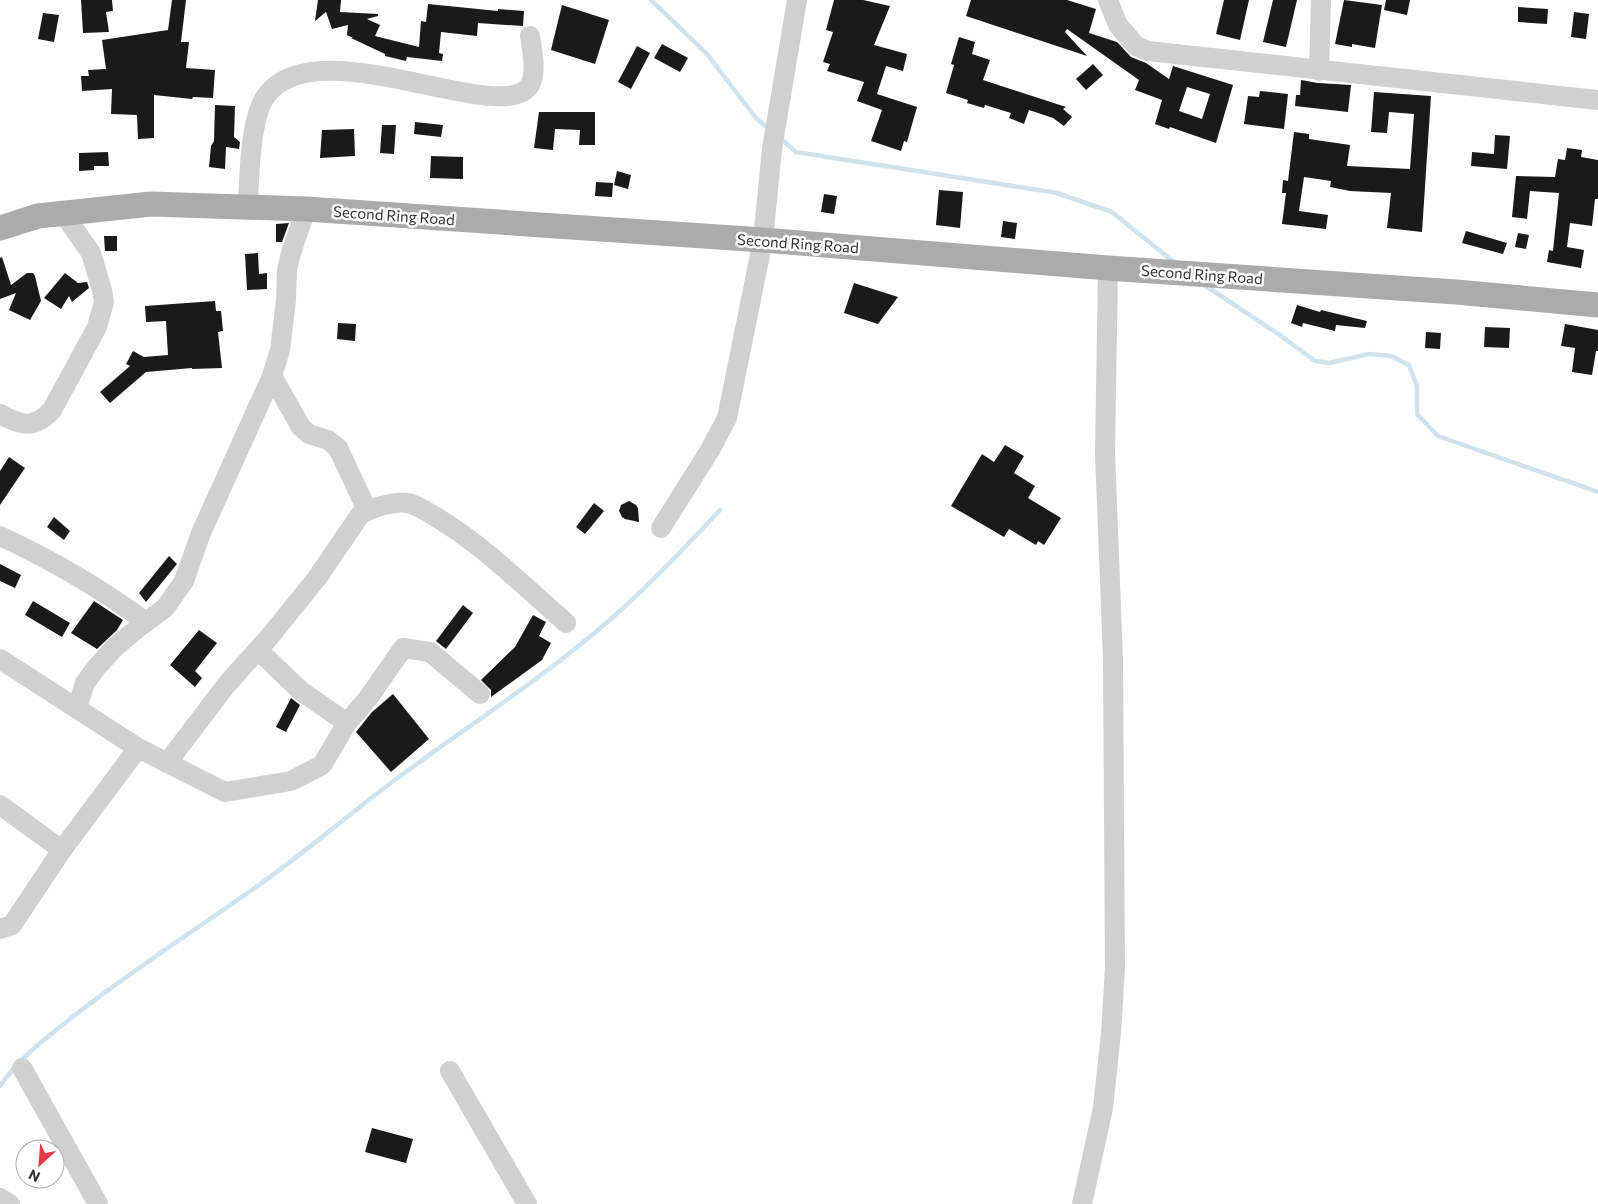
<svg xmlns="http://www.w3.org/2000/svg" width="1598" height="1204" font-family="Commissioner,sans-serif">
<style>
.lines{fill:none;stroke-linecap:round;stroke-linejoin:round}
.stream{stroke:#cfe2ee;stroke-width:4.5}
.building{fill:#1a1a1a;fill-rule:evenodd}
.minor{stroke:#d0d0d0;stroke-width:20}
.major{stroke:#ababab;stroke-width:25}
.labels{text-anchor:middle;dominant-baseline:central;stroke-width:5;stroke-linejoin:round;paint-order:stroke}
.street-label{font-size:15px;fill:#333;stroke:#fff}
</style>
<rect width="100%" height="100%" fill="#fff"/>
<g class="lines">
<g class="stream">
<path d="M651,0l56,54 49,64 14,12"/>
<path d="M780,138l16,14 261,41 55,19 63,51"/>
<path d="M1203,284l74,49 38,28 14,2 40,-9 22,2 18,9 8,21v28l21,22 160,56"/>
<path d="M0,1086c19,-28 44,-46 70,-67 59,-47 124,-88 186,-132 49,-34 95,-75 143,-110 69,-51 141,-97 206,-153 41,-35 78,-74 115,-114"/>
</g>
</g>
<g class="building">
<path d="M81,0h31l1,11 -7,1 3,20 -26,1z"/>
<path d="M172,0h14l-5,42h8l-3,26 29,2 -2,28 -20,-1 -1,2 -38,-4v43l-16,1 -1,-24 -26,-1 1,-25 -30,2 -1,-15h8l-1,-6 18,-1 -4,-29 66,-10z"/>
<path d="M318,0h23l-1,12 38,2v2l-11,3 13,6 -5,11 44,11 2,-26 5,1 2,-18 70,7v-2l26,2 -1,15 -45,-3 -1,13 -36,-4 -2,21 4,1 -1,7 -35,-4 -1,4 -21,-5v-2l-34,-16h2l-6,-3 1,-10 -16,4 -6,-17 -11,9z"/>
<path d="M834,0h29l27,6 -16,39 33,9 -4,17 -17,-5 -9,28 40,13 -10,35 -3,-1 -3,10 -30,-10 11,-31 -25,-9 7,-19 -37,-11 3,-7 -7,-2 10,-30 -7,-2z"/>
<path d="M971,0h96l29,9 -7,24 28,9 14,15 15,6 23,16 4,-13 60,19 -17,58 -46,-16 -1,2 -14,-5 7,-24 -27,-10 4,-10 -72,-51 -2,3 22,24 -121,-40zM1187,87l23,7 -8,25 -23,-8z"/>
<path d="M1224,0h25l-9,40 -24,-6z"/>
<path d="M1273,0h24l-11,47 -23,-5z"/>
<path d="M1344,0l38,5 -7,43 -23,-4v3l-17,-3z"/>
<path d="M1386,0h24l-3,15 -23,-5z"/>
<path d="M562,5l47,15 -14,44 -44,-14z"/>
<path d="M1518,7l30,2 -1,15 -29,-2z"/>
<path d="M1574,12l15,2 -3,25 -15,-2z"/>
<path d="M43,13l16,2 -5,27 -16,-3z"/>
<path d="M959,37l16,5 -3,12 18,6 -7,20 83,27 -3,2 9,8 -8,9 -11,-8 -24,-8 -5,14 -15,-6 2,-5 -26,-8 -1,3 -17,-5 1,-3 -22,-7 8,-28 -3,-1z"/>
<path d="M662,44l26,14 -8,14 -26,-14z"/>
<path d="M637,46l13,7 -19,36 -13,-7z"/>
<path d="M1093,64l10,11 -17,15 -10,-11z"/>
<path d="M1301,80l17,3 33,2 -3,27 -53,-6 1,-11h4z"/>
<path d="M1260,91l28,3 -4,35 -40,-5 4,-28 11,1z"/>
<path d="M1374,92l57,4 -9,136 -35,-4 4,-35 -41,-2 -20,-4 1,-6 -27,-4 -5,34 29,4 -2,14 -44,-5 4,-31h-4l1,-13 5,1 6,-49 15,2v5l41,6 -3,21 63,3 4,-55 -25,-2 -2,21 -16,-1z"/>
<path d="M215,105l20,1 -1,31 6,5 -1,7 -13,-2 -1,22 -16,-2 2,-21 3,-5z"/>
<path d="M539,112h56v33h-16l1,-15 -25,-1 -2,21 -19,-2z"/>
<path d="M415,122l28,3 -2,12 -27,-3z"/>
<path d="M382,125h14l-2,29 -14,-1z"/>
<path d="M354,129l1,27 -35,2 2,-28z"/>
<path d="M1495,135l15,1 -3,33 -36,-3 1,-14 22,2z"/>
<path d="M1567,148l15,2 -1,7 17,3v39h-3l-3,27 -22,-3 -3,24 17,3 -3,18 -34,-6 2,-12 4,1 6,-58 -29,-2 -3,28 -15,-2 4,-41 39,1 3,-18 7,1z"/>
<path d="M108,152l1,14h-15v4l-15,1v-18z"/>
<path d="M431,156l32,1v22l-33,-1z"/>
<path d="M617,171l14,4 -3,14 -14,-4z"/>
<path d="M596,182l17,1 -1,14 -17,-1z"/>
<path d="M939,190l24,2 -3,36 -24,-3z"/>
<path d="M824,194l13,2 -3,18 -13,-2z"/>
<path d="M1003,221l14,2 -2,16 -14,-2z"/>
<path d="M289,223l-7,19h-6v-18z"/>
<path d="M1466,231l41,12 -4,11 -41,-11z"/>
<path d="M1518,233l11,2 -3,14 -11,-2z"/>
<path d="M104,236h13v15h-12z"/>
<path d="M258,253l1,21 8,-1v16l-20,1 -2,-36z"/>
<path d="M2,257l9,28 16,-12h6l2,3 6,25 -11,19 -21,-10 7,-17 -16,6v-41z"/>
<path d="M65,273l13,10 9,-1 2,6 -17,14 -3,-6 -8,13 -17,-11z"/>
<path d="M854,283l44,14 -20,27 -34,-11z"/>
<path d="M215,301l1,10h5l2,20 -5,1 4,36 -30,1v-1l-46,4 -36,31 -10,-11 30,-26 -4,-2 7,-13 11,6 24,-2 -2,-34 -20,1 -1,-16z"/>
<path d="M1297,305l23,7 1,-2 46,11 -2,7 -29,-3 -1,6 -32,-8 -1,4 -11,-4z"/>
<path d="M338,323l18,1 -1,17 -18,-2z"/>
<path d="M1565,324l33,6v21h-2l-4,24 -20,-3 3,-24 -14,-2z"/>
<path d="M1485,327l25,1 -1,20 -25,-1z"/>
<path d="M1426,332l15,1 -1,16 -15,-1z"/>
<path d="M1005,445l19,11 -10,17 21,13 -7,12 33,20 -17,27 -6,-4 -2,4 -27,-16 -5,8 -53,-31 31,-52 12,8z"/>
<path d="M9,457l16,11 -25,37v-34z"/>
<path d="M629,501l7,4 2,3 1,14 -14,-3 -3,-2 -3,-6 2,-6z"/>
<path d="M594,503l10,8 -19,23 -9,-7z"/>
<path d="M54,517l16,14 -6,9 -17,-13z"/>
<path d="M169,556l8,8 -31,38 -7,-9z"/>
<path d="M0,564l21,11 -6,13 -15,-7z"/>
<path d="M33,601l37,22 -8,14 -37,-22z"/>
<path d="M94,601l29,19 -6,10 -20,19 -26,-16z"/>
<path d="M463,605l10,8 -27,36 -10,-8z"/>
<path d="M533,615l13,7 -7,14 12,7 -9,17 -51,37v-7l-10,-10 34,-33z"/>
<path d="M199,630l18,13 -22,28 7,7 -7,9 -25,-22z"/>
<path d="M393,694l36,45 -38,33 -35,-40 16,-20z"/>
<path d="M291,698l9,7 -14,27 -10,-5z"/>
<path d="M372,1128l41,11 -7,24 -41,-11z"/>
</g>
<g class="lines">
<g class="minor">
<path d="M1108,0l10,25 18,21 12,5 450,49"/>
<path d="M1319,71l2,-71"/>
<path d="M248,207c1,-27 2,-90 18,-111 50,-70 237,33 264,-11 7,-13 2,-35 0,-49"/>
<path d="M272,376l29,51 8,7 19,6 10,8 29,62"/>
<path d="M0,414c21,12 35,15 52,-4l45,-83 7,-25 -2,-12 -11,-37 -28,-40"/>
<path d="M661,528l49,-78 17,-32 36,-178 9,-91 25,-149"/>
<path d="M0,536c52,24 100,52 146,86"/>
<path d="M258,650l43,41 46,32 22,-26 34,-49 27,4 50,42"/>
<path d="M0,659l138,89 87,44 66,-11 31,-16 25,-42"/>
<path d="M77,708l8,-25 11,-15 19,-21 23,-19 27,-20 19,-27 17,-48 71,-157 8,-26 6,-50 1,-30 4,-17 15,-44"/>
<path d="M167,763l60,-79 44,-49 46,-57 43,-63c10,-7 34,-14 47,-12 8,1 17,7 24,11 50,29 92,71 135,109"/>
<path d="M0,805l62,45"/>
<path d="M0,929l12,-4 50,-75 76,-102"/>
<path d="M22,1068l76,136"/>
<path d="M450,1071l77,133"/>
<path d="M0,1198l10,6"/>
<path d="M1082,1204l21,-96 8,-75 4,-65 -2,-308 -8,-207 3,-185"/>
</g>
<path class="major" d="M0,228l38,-12 113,-12 155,5 457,31 345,28 348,24 142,13"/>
</g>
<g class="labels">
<g class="street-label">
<text transform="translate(394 215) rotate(4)">Second Ring Road</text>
<text transform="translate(798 243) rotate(4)">Second Ring Road</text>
<text transform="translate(1202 274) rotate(4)">Second Ring Road</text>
</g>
</g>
<g transform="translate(40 1164) rotate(206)"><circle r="24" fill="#ffffff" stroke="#adadad"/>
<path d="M0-4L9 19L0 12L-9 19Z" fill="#e63946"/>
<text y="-8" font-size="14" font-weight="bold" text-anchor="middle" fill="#333333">N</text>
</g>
</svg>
